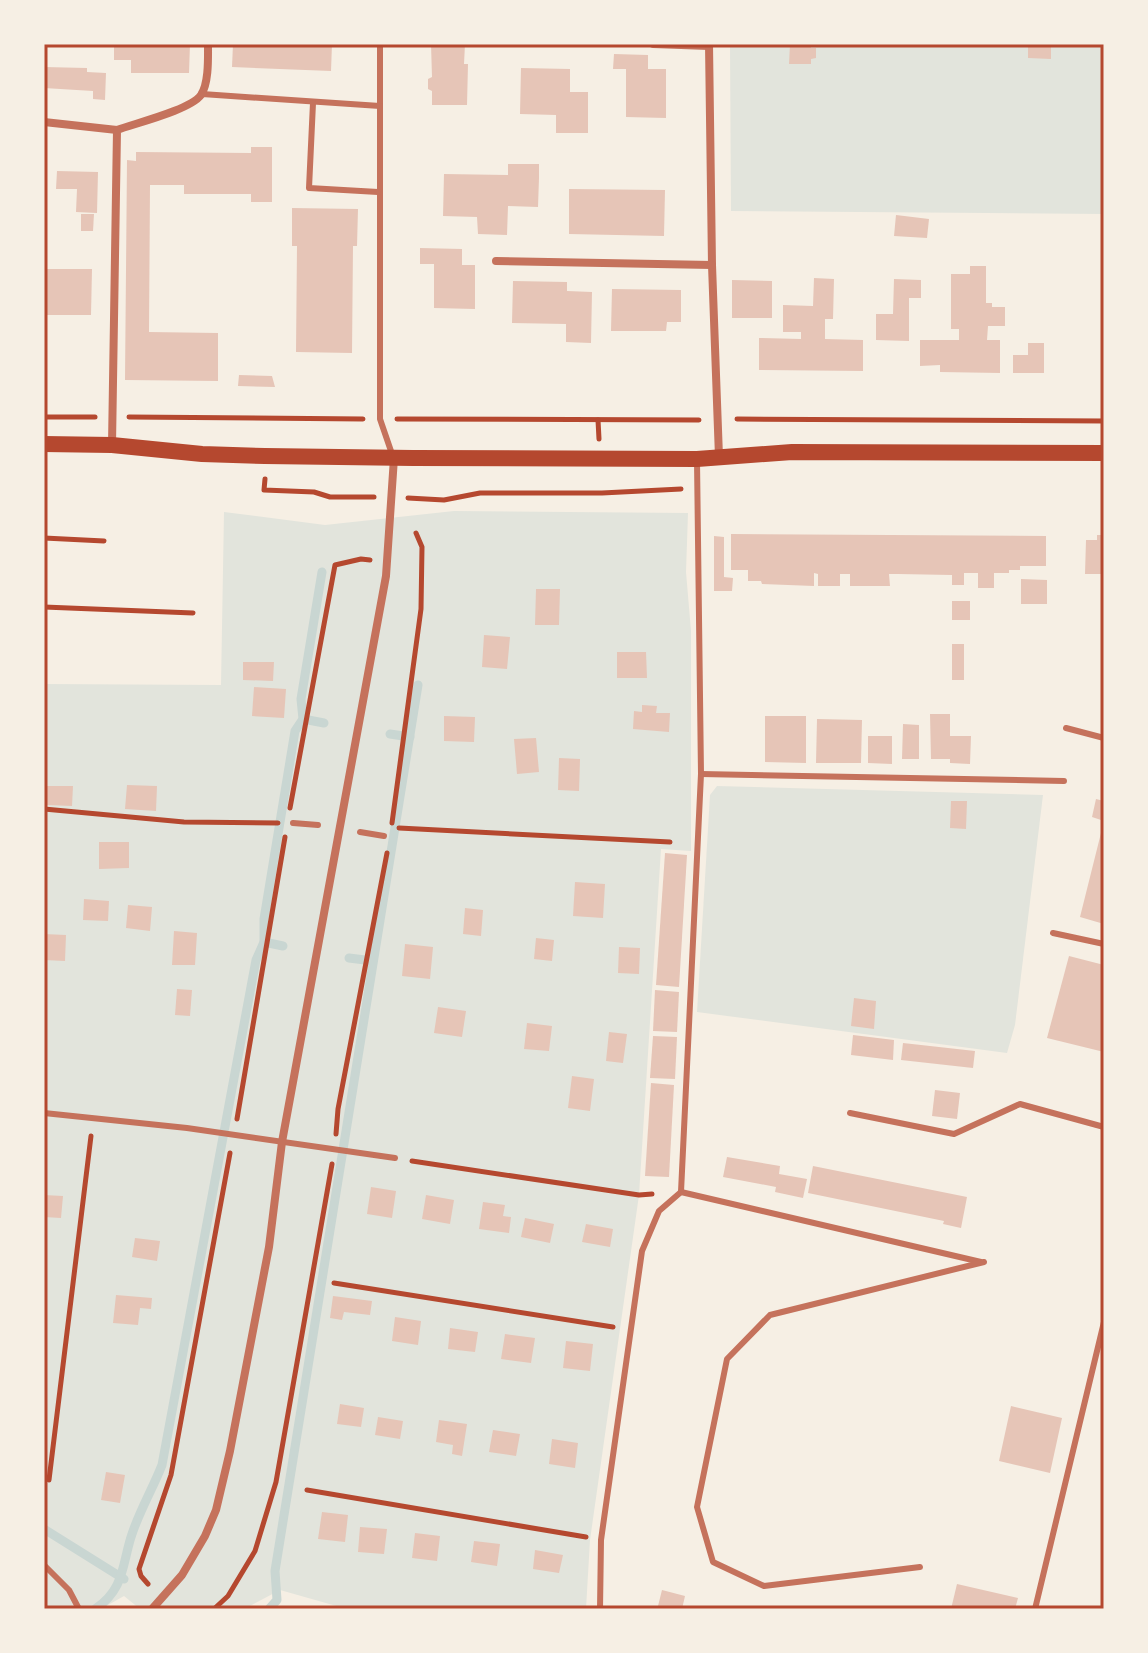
<svg xmlns="http://www.w3.org/2000/svg" width="1148" height="1653" font-family="'Noto Sans',sans-serif">
<style>
.green{fill:#e2e4dc}
.lines{fill:none;stroke-linecap:round;stroke-linejoin:round}
.stream{stroke:#c9d6d2;stroke-width:9}
.building{fill:#e6c5b7}
.path{stroke:#b5482f;stroke-width:5}
.service{stroke:#c5725c;stroke-width:6}
.minor{stroke:#c5725c;stroke-width:8}
.secondary{stroke:#b5482f;stroke-width:16}
.neatline{fill:none;stroke:#b5482f;stroke-width:3}
</style>
<rect width="100%" height="100%" fill="#f6efe4"/>
<g class="green">
<path d="M730,44h374v170l-373,-3z"/>
<path d="M454,511l234,2 -2,59 5,59v220l-30,-2 -22,346 -49,345 -4,69h-239l-67,-19 -36,19h-104l-16,-13 -23,13h-57v-925l177,1 3,-173 101,13z"/>
<path d="M717,786l326,9 -28,230 -8,28 -310,-41 13,-217z"/>
</g>
<g class="lines">
<g class="stream">
<path d="M303,719l21,4"/>
<path d="M390,734l20,3"/>
<path d="M264,942l19,4"/>
<path d="M349,958l24,3"/>
<path d="M44,1529l80,50"/>
<path d="M95,1609c30,-19 27,-46 37,-75 8,-24 21,-46 30,-69l94,-505 8,-18v-23l31,-188 8,-12 -2,-20 21,-127"/>
<path d="M269,1609l8,-9 -2,-29 143,-886"/>
</g>
</g>
<g class="building">
<path d="M114,44h76l-1,29h-58v-13h-17z"/>
<path d="M233,44h99l-1,27 -99,-4z"/>
<path d="M431,44h34l-1,20h4l-1,41h-35v-14l-4,-2v-10l4,-2z"/>
<path d="M790,44h21v4h5v10l-5,1v5h-22z"/>
<path d="M1028,44h23v15l-23,-1z"/>
<path d="M614,54l34,1v14h18v49l-40,-1v-48h-13z"/>
<path d="M44,67l43,1v4l19,1 -1,27 -12,-1v-8l-49,-3z"/>
<path d="M521,68l49,1v23h18v41h-32v-18l-36,-1z"/>
<path d="M251,147h21v55h-21v-8h-67v-9h-34l-1,147 69,1v48l-93,-1 2,-220 9,1v-9l115,1z"/>
<path d="M508,164h31v14l-1,29 -30,-1 -1,29 -29,-1 -1,-17 -34,-1 1,-42 64,1z"/>
<path d="M57,171l41,1 -1,41 -21,-1 1,-23h-21z"/>
<path d="M569,189l96,1 -1,46 -95,-2z"/>
<path d="M292,208l66,1 -1,37h-4l-1,107 -56,-1 1,-106h-5z"/>
<path d="M81,214h13l-1,17h-12z"/>
<path d="M896,215l33,4 -2,19 -33,-2z"/>
<path d="M420,248l42,1v16h13v44l-41,-1v-44h-14z"/>
<path d="M970,266h16v37h6v4h13v19h-17l-1,14h13v33l-60,-1v-7l-20,1v-26h39v-11h-8v-55h19z"/>
<path d="M44,269h48l-1,46h-47z"/>
<path d="M814,278l20,1 -1,40h-8v20l38,1v31l-104,-1v-32l42,1v-7h-18v-27l30,1z"/>
<path d="M894,279l27,1v18h-12v43l-33,-1v-26h17z"/>
<path d="M732,280l40,1v37h-40z"/>
<path d="M513,281l54,1v9l25,1 -1,51 -25,-1v-18l-54,-1z"/>
<path d="M612,289l69,1v32h-14l-1,9h-55z"/>
<path d="M1028,343h16v30h-31v-18h15z"/>
<path d="M239,375l33,1 3,11 -37,-1z"/>
<path d="M731,534l315,2v30h-26v4h-11v3h-15v15h-16v-15h-14v12h-12v-10l-54,-1h-9l1,12h-40v-12h-10v12h-22v-12l-4,-1v13l-52,-2 -1,-3h-13v-11h-17z"/>
<path d="M1097,535h7v39h-19l1,-34h11z"/>
<path d="M714,536l10,1v40l9,1 -1,13h-18z"/>
<path d="M1021,579l26,1v24h-26z"/>
<path d="M536,589h24l-1,36h-24z"/>
<rect x="952" y="601" width="18" height="19"/>
<path d="M484,635l26,2 -3,32 -25,-2z"/>
<rect x="952" y="644" width="12" height="36"/>
<path d="M617,652h29l1,26h-30z"/>
<path d="M243,662h31l-1,19 -30,-1z"/>
<path d="M254,687l32,2 -2,29 -32,-2z"/>
<path d="M642,705l15,1 -1,7h14l-1,19 -36,-3 1,-18 8,1z"/>
<path d="M930,714h20v22h21l-1,28 -20,-1v-4h-19z"/>
<path d="M444,716l31,1 -1,25 -30,-1z"/>
<path d="M765,716h41v47l-41,-1z"/>
<path d="M817,719l45,1 -1,43h-45z"/>
<path d="M903,724l16,1v34h-17z"/>
<path d="M868,736h24v28l-24,-1z"/>
<path d="M536,738l3,34 -22,2 -3,-35z"/>
<path d="M559,758l21,1 -1,32 -21,-1z"/>
<path d="M127,785l30,1 -1,25 -31,-2z"/>
<path d="M47,786h26l-1,20 -25,-1z"/>
<path d="M1096,799l8,2v20l-12,-4z"/>
<path d="M951,801h16l-1,28 -16,-1z"/>
<path d="M1103,825l1,1v98l-24,-7z"/>
<path d="M99,842h30v26l-30,1z"/>
<path d="M665,853l22,2 -8,132 -23,-2z"/>
<path d="M575,882l30,2 -2,34 -30,-2z"/>
<path d="M84,899l25,2 -1,20 -25,-1z"/>
<path d="M128,905l24,2 -2,24 -24,-3z"/>
<path d="M465,908l18,2 -2,26 -18,-2z"/>
<path d="M174,931l23,2 -2,32h-23z"/>
<path d="M44,934l22,1 -1,26 -21,-1z"/>
<path d="M536,938l18,2 -2,21 -18,-2z"/>
<path d="M405,944l28,3 -3,32 -28,-3z"/>
<path d="M619,947l21,1 -1,26 -21,-1z"/>
<path d="M1069,956l35,9v87l-57,-14z"/>
<path d="M177,989l15,1 -2,26 -15,-1z"/>
<path d="M655,990l24,2 -2,40 -24,-1z"/>
<path d="M854,998l22,3 -2,28 -23,-3z"/>
<path d="M438,1007l28,4 -4,26 -28,-4z"/>
<path d="M527,1023l25,3 -3,25 -25,-2z"/>
<path d="M609,1032l18,2 -4,29 -17,-2z"/>
<path d="M853,1035l41,5 -1,20 -42,-5z"/>
<path d="M653,1036l24,1 -2,42 -25,-1z"/>
<path d="M903,1043l72,8 -2,17 -72,-8z"/>
<path d="M572,1076l22,3 -4,32 -22,-3z"/>
<path d="M651,1083l23,2 -5,92 -24,-1z"/>
<path d="M935,1090l25,3 -3,26 -25,-3z"/>
<path d="M727,1157l53,9 -1,8 28,5 -4,19 -28,-6 1,-5 -53,-10z"/>
<path d="M813,1166l154,31 -6,31 -18,-4 1,-3 -136,-28z"/>
<path d="M371,1187l25,4 -4,27 -25,-4z"/>
<path d="M44,1195l19,1 -2,22 -17,-1z"/>
<path d="M426,1195l28,5 -4,24 -28,-5z"/>
<path d="M483,1202l22,3 -2,11 8,1 -2,16 -30,-4z"/>
<path d="M525,1218l29,6 -4,19 -29,-6z"/>
<path d="M586,1224l27,5 -3,18 -28,-5z"/>
<path d="M135,1238l25,3 -3,20 -25,-4z"/>
<path d="M116,1295l36,3 -1,11 -11,-1 -2,17 -25,-2z"/>
<path d="M333,1296l39,5 -2,14 -26,-3 -2,8 -12,-2z"/>
<path d="M395,1317l26,4 -3,24 -26,-4z"/>
<path d="M450,1328l28,4 -3,20 -27,-3z"/>
<path d="M505,1334l30,4 -4,25 -30,-4z"/>
<path d="M566,1341l27,3 -3,27 -27,-3z"/>
<path d="M340,1404l24,4 -3,19 -24,-3z"/>
<path d="M1011,1406l51,12 -12,55 -51,-12z"/>
<path d="M378,1417l25,4 -3,18 -25,-4z"/>
<path d="M439,1420l28,4 -5,32 -10,-2 1,-9 -17,-3z"/>
<path d="M493,1430l27,4 -4,22 -27,-4z"/>
<path d="M552,1439l26,4 -3,25 -26,-4z"/>
<path d="M106,1472l19,3 -5,28 -19,-3z"/>
<path d="M322,1512l26,3 -3,27 -27,-3z"/>
<path d="M360,1527l27,2 -3,25 -26,-2z"/>
<path d="M415,1533l25,3 -3,25 -25,-3z"/>
<path d="M474,1541l26,3 -3,22 -26,-4z"/>
<path d="M535,1550l28,5 -4,18 -26,-4z"/>
<path d="M957,1584l61,14 -3,11h-64z"/>
<path d="M662,1590l23,6 -3,13 -24,-3z"/>
</g>
<g class="lines">
<g class="path">
<path d="M44,417h51"/>
<path d="M129,417l234,2"/>
<path d="M397,419l302,1"/>
<path d="M737,419l367,2"/>
<path d="M598,420l1,19"/>
<path d="M265,479l-1,11 50,2 16,5h44"/>
<path d="M408,498l36,2 36,-7h122l79,-4"/>
<path d="M44,538l60,3"/>
<path d="M44,607l149,6"/>
<path d="M290,808l45,-243 26,-6 9,1"/>
<path d="M44,809l140,13 94,1"/>
<path d="M392,823l29,-214 1,-62 -6,-14"/>
<path d="M399,828l271,14"/>
<path d="M237,1119l48,-282"/>
<path d="M336,1134l2,-25 49,-256"/>
<path d="M412,1161l227,34 13,-1"/>
<path d="M334,1283l279,44"/>
<path d="M49,1480l42,-344"/>
<path d="M307,1490l279,47"/>
<path d="M148,1584l-7,-8 -2,-7 32,-94 59,-322"/>
<path d="M214,1609l14,-13 27,-45 21,-69 56,-318"/>
</g>
<g class="service">
<path d="M380,44v375l12,35"/>
<path d="M202,94l178,12"/>
<path d="M313,103l-4,85 69,4"/>
<path d="M1066,728l38,10"/>
<path d="M701,774l363,7"/>
<path d="M293,823l25,2"/>
<path d="M360,832l24,4"/>
<path d="M1053,933l51,11"/>
<path d="M44,1113l143,15 208,30"/>
<path d="M850,1113l104,21 66,-30 84,23"/>
<path d="M681,1192l300,70"/>
<path d="M44,1565l25,25 10,19"/>
<path d="M920,1567l-156,19 -51,-24 -16,-55 30,-148 43,-44 214,-53"/>
<path d="M600,1609l1,-69 41,-289 17,-40 22,-19 20,-418 -4,-313"/>
<path d="M1035,1609l69,-287"/>
</g>
<g class="minor">
<path d="M653,44l56,2"/>
<path d="M709,44l3,221 7,192"/>
<path d="M44,122l73,8"/>
<path d="M496,261l216,4"/>
<path d="M112,445l5,-315c19,-7 73,-20 84,-35 8,-12 7,-37 7,-51"/>
<path d="M152,1609l30,-34 23,-39 11,-26 14,-59 39,-204 13,-105 104,-566 8,-118"/>
</g>
<path class="secondary" d="M44,444l68,1 90,9 63,2 148,2 284,1 95,-7 312,1"/>
</g>
<rect width="1148" height="1653" fill="none" stroke="#f6efe4" stroke-width="92"/>
<rect x="46" y="46" width="1056" height="1561" class="neatline"/>
</svg>
